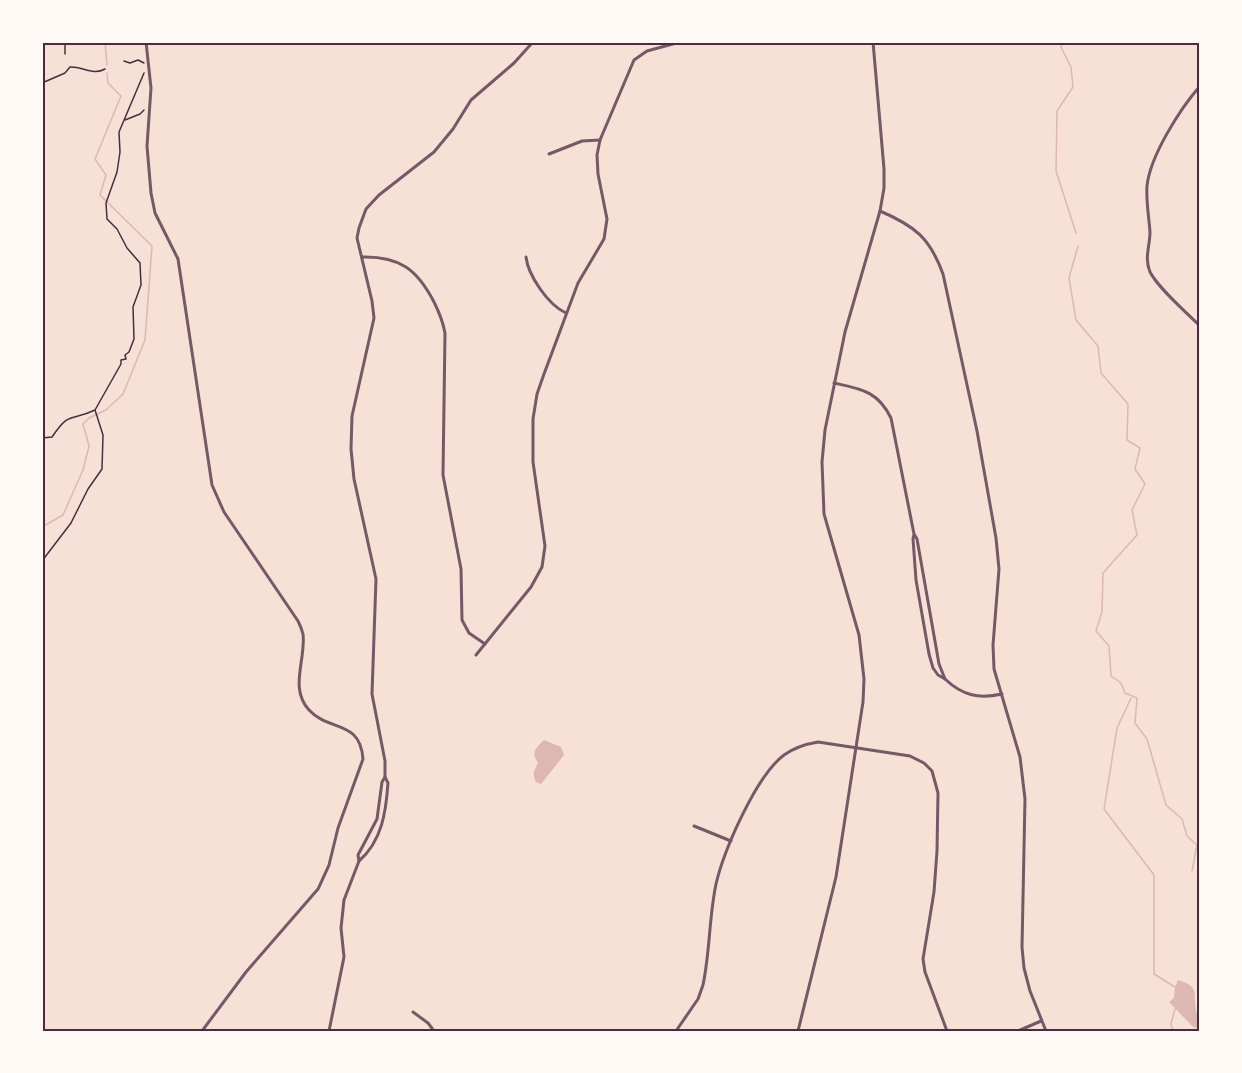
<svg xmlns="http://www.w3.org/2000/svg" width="1242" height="1073" font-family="Montserrat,sans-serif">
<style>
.water{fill:#dcb8b0}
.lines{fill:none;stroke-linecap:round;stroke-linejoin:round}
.stream{stroke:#dcb8b0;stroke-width:1.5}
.path{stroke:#4a2c40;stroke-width:1.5}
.minor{stroke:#755966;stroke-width:3}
.neatline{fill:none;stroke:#4a2c40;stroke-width:2}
</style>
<rect width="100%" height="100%" fill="#f7e1d7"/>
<g class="water">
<path d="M544,740l17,7 3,8 -23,29 -5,-2c-4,-8 -2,-12 2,-19 -7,-11 -3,-14 6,-23z"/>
<path d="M1178,980c22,7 15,12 18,30 1,7 5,11 3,19l-6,-2 -24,-25 5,-4 1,-11z"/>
</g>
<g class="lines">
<g class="stream">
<path d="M105,42l2,23"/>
<path d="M1063,42l-2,5 10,20 2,20 -16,24 -1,60 20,62"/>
<path d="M1078,246l-9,32 7,42 22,26 3,27 27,31 -1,36 13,8 -5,21 10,15 -13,26 5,25 -34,38 -1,39 -6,19 13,15 2,30 10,7 4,10 12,5 -2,25 12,16 19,66 16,14 5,17 10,9 -5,26"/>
<path d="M42,527l21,-12 20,-45 6,-24 -6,-22 6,-6 17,-8 17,-16 22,-54 7,-94 -52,-51 6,-20 -11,-16 26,-63 -13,-13 -1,-10"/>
<path d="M1131,698l-14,30 -13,81 50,66v99l21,13"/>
<path d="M1173,1031l-2,-7 4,-15"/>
</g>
<g class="path">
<path d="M65,42v12"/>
<path d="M124,61l6,2 8,-3 6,3"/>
<path d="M42,83l23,-10 5,-6c12,-1 23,9 35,2"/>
<path d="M125,120l15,-6 4,-4"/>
<path d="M42,438l10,-1c18,-27 18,-15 43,-27"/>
<path d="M42,561l29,-38 17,-34 14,-20 1,-34 -8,-25 26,-46v-4l5,-1 -1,-4 4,-3 5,-13 -1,-32 8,-22 -1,-22 -13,-15 -10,-19 -10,-10 -1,-16 11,-31 3,-20 -1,-20 25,-59"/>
</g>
<g class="minor">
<path d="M146,42l5,46 -4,58 4,47 4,20 23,46 34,226 12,27 74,109c2,4 4,9 5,13 3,26 -14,54 6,76 20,22 51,9 54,49l-25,69 -9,37 -11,24 -72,83 -44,59"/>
<path d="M1200,86c-20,23 -50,70 -53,100 -1,16 2,31 3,46 0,14 -6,26 0,40 9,17 36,40 50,54"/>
<path d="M549,154l33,-13 18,-1"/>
<path d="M880,211c35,15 50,27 63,63l34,157 19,107 3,31 -6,76 1,24 26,88 5,42 -3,148 2,21 6,23 16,40"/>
<path d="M362,257c37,-1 55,12 72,45 5,10 9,20 11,31l-2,142 18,94 1,51 7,13 16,11"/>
<path d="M526,257c2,18 22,48 40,56"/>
<path d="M834,383c27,6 44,8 57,35l23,116 3,5 22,125 6,15 -7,-4 -5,-7 -4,-14 -13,-74 -3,-41 1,-5"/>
<path d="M476,655l55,-68 11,-20 3,-21 -12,-84v-43l4,-25 7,-20 34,-91 26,-44 3,-20 -9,-45 -1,-19 3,-15 34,-80 13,-9 33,-9"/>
<path d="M945,679c18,17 34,20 57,15"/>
<path d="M694,826l37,15"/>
<path d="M359,861c23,-20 27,-49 29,-78l-3,-6v-16l-13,-67 4,-115 -22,-100 -3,-30 1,-33 22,-98 -2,-17 -15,-63 2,-10 7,-19 13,-14 55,-43 19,-23 18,-29 43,-37 19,-21"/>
<path d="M413,1012l15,11 6,8"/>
<path d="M329,1031l15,-74 -3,-29 3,-28 15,-39 -1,-6 19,-36 5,-37 3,-5"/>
<path d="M676,1031l22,-32 5,-14c7,-33 6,-68 13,-101 8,-34 40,-108 68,-129 11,-8 22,-11 34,-13l92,14 14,7 8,8 6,22 -1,58 -3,41 -11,67 2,13 22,59"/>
<path d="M798,1031l38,-154 27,-175 1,-23 -5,-44 -35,-121 -2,-52 3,-32 20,-98 35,-121 4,-23v-19l-11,-127"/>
<path d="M1018,1031l23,-10"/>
</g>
</g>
<rect width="1242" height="1073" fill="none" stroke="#fffaf5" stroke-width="87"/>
<rect x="44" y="44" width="1154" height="986" class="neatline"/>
</svg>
